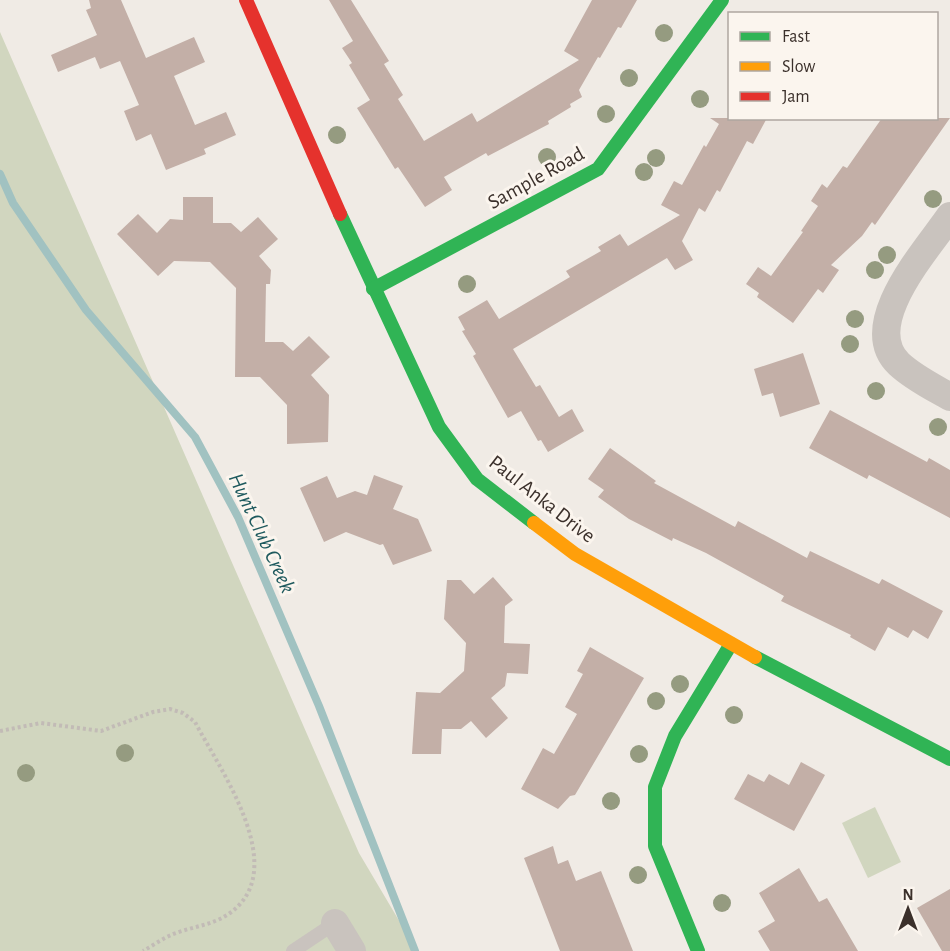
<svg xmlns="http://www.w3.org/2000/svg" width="950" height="951" font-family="'Alegreya Sans',sans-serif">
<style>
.green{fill:#d1d6bf}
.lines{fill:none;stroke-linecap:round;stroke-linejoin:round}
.stream{stroke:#a1c2c1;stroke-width:8}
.building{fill:#c3afa7}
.path{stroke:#c2bbb6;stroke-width:4;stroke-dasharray:3 3;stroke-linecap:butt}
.lane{stroke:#c9c3be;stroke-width:14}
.street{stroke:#c9c3be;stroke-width:28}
.fast{stroke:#30b455;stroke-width:14}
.slow{stroke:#ff9f0a;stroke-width:14}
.jam{stroke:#e5322d;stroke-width:14}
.tree{fill:#959b80}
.labels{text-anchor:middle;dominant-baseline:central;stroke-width:6;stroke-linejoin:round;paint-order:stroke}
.street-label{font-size:21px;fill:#3b302b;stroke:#fbf5ee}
.water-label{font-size:22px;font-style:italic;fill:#1f5a5e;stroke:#fbf5ee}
</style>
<rect width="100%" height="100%" fill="#f0ebe5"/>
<g class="green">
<path d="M0,32l359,821 58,98h-417z"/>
<path d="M875,807l26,55 -33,16 -26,-55z"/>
</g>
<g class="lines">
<path class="stream" d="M0,174l13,29 73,107 109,127 43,80 81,189 96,245"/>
</g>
<g class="building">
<path d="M89,0h32l25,58 48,-21 11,25 -31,14 21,49 31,-13 10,23 -32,14 2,5 -40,16 -15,-36 -15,7 -12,-30 15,-6 -19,-44 -20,8 -5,-12 -37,15 -7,-17 46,-20 -11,-25 5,-2z"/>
<path d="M329,0h22l38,61 -5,3 19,31 -5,4 26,42 48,-28 5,9 102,-62 -15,-9 28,-51h45l-16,28 -3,-1 -18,31 -2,-1 -19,33 3,7 -12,7 1,3 -23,14 1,3 -61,32 -2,-3 -42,24 8,13 -27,17 -27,-40 -3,2 -38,-61 13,-8 -21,-35 3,-2 -10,-15 11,-7z"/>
<path d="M710,118h57l-14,26 -6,-3 -27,51 -3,-2 -12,22 -6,-4 -17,33 11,19 -18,10 -8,-12 -154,91 23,38 4,-2 19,32 13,-8 12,22 -36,21 -7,-12 -3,1 -17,-30 -13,7 -35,-62 3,-2 -14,-23 3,-1 -7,-13 29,-17 12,19 71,-42 -4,-6 35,-20 -3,-4 22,-13 8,12 52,-31 -19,-10 13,-24 8,4 22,-40 2,2 13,-23z"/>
<path d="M882,118h68l-75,107 -3,-3 -10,14 -31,29 8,5 -16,23 -5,-4 -25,34 -36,-26 2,-4 -13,-9 12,-17 13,9 32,-44 -2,-1 17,-25 -7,-5 11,-17 5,4 16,-22 4,2z"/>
<path d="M183,197h30v26h18l10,9 17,-15 20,22 -19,17 12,14 -1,14h-4l-1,58h18l10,9 16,-15 21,21 -19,18 18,20 -1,47 -41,2v-39l-27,-28h-25l1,-89 -26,-26 -36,-1 -16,15 -41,-42 21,-20 19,19 13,-14 13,1z"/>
<path d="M803,353l17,51 -40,13 -7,-24 -11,3 -8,-27z"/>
<path d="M830,410l97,52 2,-4 21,12v48l-81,-43 -2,4 -58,-31z"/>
<path d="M610,448l46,33 -2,2 81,44 3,-6 69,37 3,-7 69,33 3,-5 61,32 -15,28 -15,-9 -5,8 -20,-11 -13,24 -25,-14 1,-2 -70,-34 3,-5 -78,-43 -33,-15 -1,3 -43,-22 -31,-22 6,-7 -16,-11z"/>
<path d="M374,475l29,11 -10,23 25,10 14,32 -39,14 -10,-21 -3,1 -34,-13 -22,10 -24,-54 27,-12 10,22 18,-7 12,4z"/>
<path d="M493,577l20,23 -8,6 -1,37 26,1 -2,30 -21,-1 -2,13 -14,12 17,20 -22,20 -15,-17 -10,8h-19l-1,25h-29l4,-62 24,1 24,-22 2,-28 -22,-24 3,-39h14l13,14z"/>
<path d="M590,647l54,31 -69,117 -5,1 -12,13 -37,-20 22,-41 11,6 23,-40 -12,-7 18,-33 -6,-3z"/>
<path d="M801,762l24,13 -31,56 -60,-32 14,-25 16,8 5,-8 20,11z"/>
<path d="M553,846l5,18 10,-4 8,21 25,-10 32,80h-73l-36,-93z"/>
<path d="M799,868l20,34 8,-4 31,53h-88l-12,-20 17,-10 -16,-28z"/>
<path d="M950,889v62h-8l-25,-43z"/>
</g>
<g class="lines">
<path class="path" d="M0,731l41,-8 60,8 52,-19 17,-3 13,4 12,9c25,48 99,150 32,193 -17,11 -38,12 -56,20 -9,4 -19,11 -28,16"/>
<path class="lane" d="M293,951l42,-28"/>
<g class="street">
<path d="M950,216c-24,35 -92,109 -51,148 15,14 34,23 51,33"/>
<path d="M335,923l17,28"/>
</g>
<g class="fast">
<path d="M340,214l99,213 38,52 57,44"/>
<path d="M373,289l225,-120 124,-169"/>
<path d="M755,657l195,102"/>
<path d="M698,951l-43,-105v-59l20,-51 56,-92"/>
</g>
<path class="slow" d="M534,523l41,31 180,103"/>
<path class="jam" d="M246,0l94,214"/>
</g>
<g class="tree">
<circle cx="664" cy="33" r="9"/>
<circle cx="629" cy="78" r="9"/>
<circle cx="700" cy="99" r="9"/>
<circle cx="606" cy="114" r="9"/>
<circle cx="337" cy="135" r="9"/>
<circle cx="547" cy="157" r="9"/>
<circle cx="656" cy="158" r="9"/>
<circle cx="644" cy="172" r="9"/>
<circle cx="933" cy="199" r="9"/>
<circle cx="887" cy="255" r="9"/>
<circle cx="875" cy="270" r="9"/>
<circle cx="467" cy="284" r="9"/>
<circle cx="855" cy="319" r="9"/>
<circle cx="850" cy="344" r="9"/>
<circle cx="876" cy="391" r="9"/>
<circle cx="938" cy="427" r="9"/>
<circle cx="680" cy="684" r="9"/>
<circle cx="656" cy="701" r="9"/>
<circle cx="734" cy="715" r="9"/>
<circle cx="125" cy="753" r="9"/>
<circle cx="639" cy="754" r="9"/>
<circle cx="26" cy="773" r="9"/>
<circle cx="611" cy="801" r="9"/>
<circle cx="638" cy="875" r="9"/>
<circle cx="722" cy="903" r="9"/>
</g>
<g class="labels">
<g class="street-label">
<text transform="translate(536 178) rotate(-29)">Sample Road</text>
<text transform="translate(542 499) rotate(38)">Paul Anka Drive</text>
</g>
<g class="water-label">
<text transform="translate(262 533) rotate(65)">Hunt Club Creek</text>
</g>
</g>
<rect x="728" y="12" width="210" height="108" fill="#fbf5ee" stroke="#aea6a0" stroke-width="1.5"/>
<rect x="740" y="32" width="30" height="9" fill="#30b455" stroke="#aea6a0" stroke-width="1.5"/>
<text x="782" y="42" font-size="18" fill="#3b302b">Fast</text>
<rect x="740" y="62" width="30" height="9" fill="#ff9f0a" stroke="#aea6a0" stroke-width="1.5"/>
<text x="782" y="72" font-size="18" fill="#3b302b">Slow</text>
<rect x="740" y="92" width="30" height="9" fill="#e5322d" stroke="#aea6a0" stroke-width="1.5"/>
<text x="782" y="102" font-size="18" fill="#3b302b">Jam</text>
<g transform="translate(908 909)" stroke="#fbf5ee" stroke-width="4.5" paint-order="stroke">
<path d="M0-4.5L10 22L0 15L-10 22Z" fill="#3b302b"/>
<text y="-9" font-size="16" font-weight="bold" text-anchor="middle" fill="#3b302b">N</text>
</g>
</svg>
